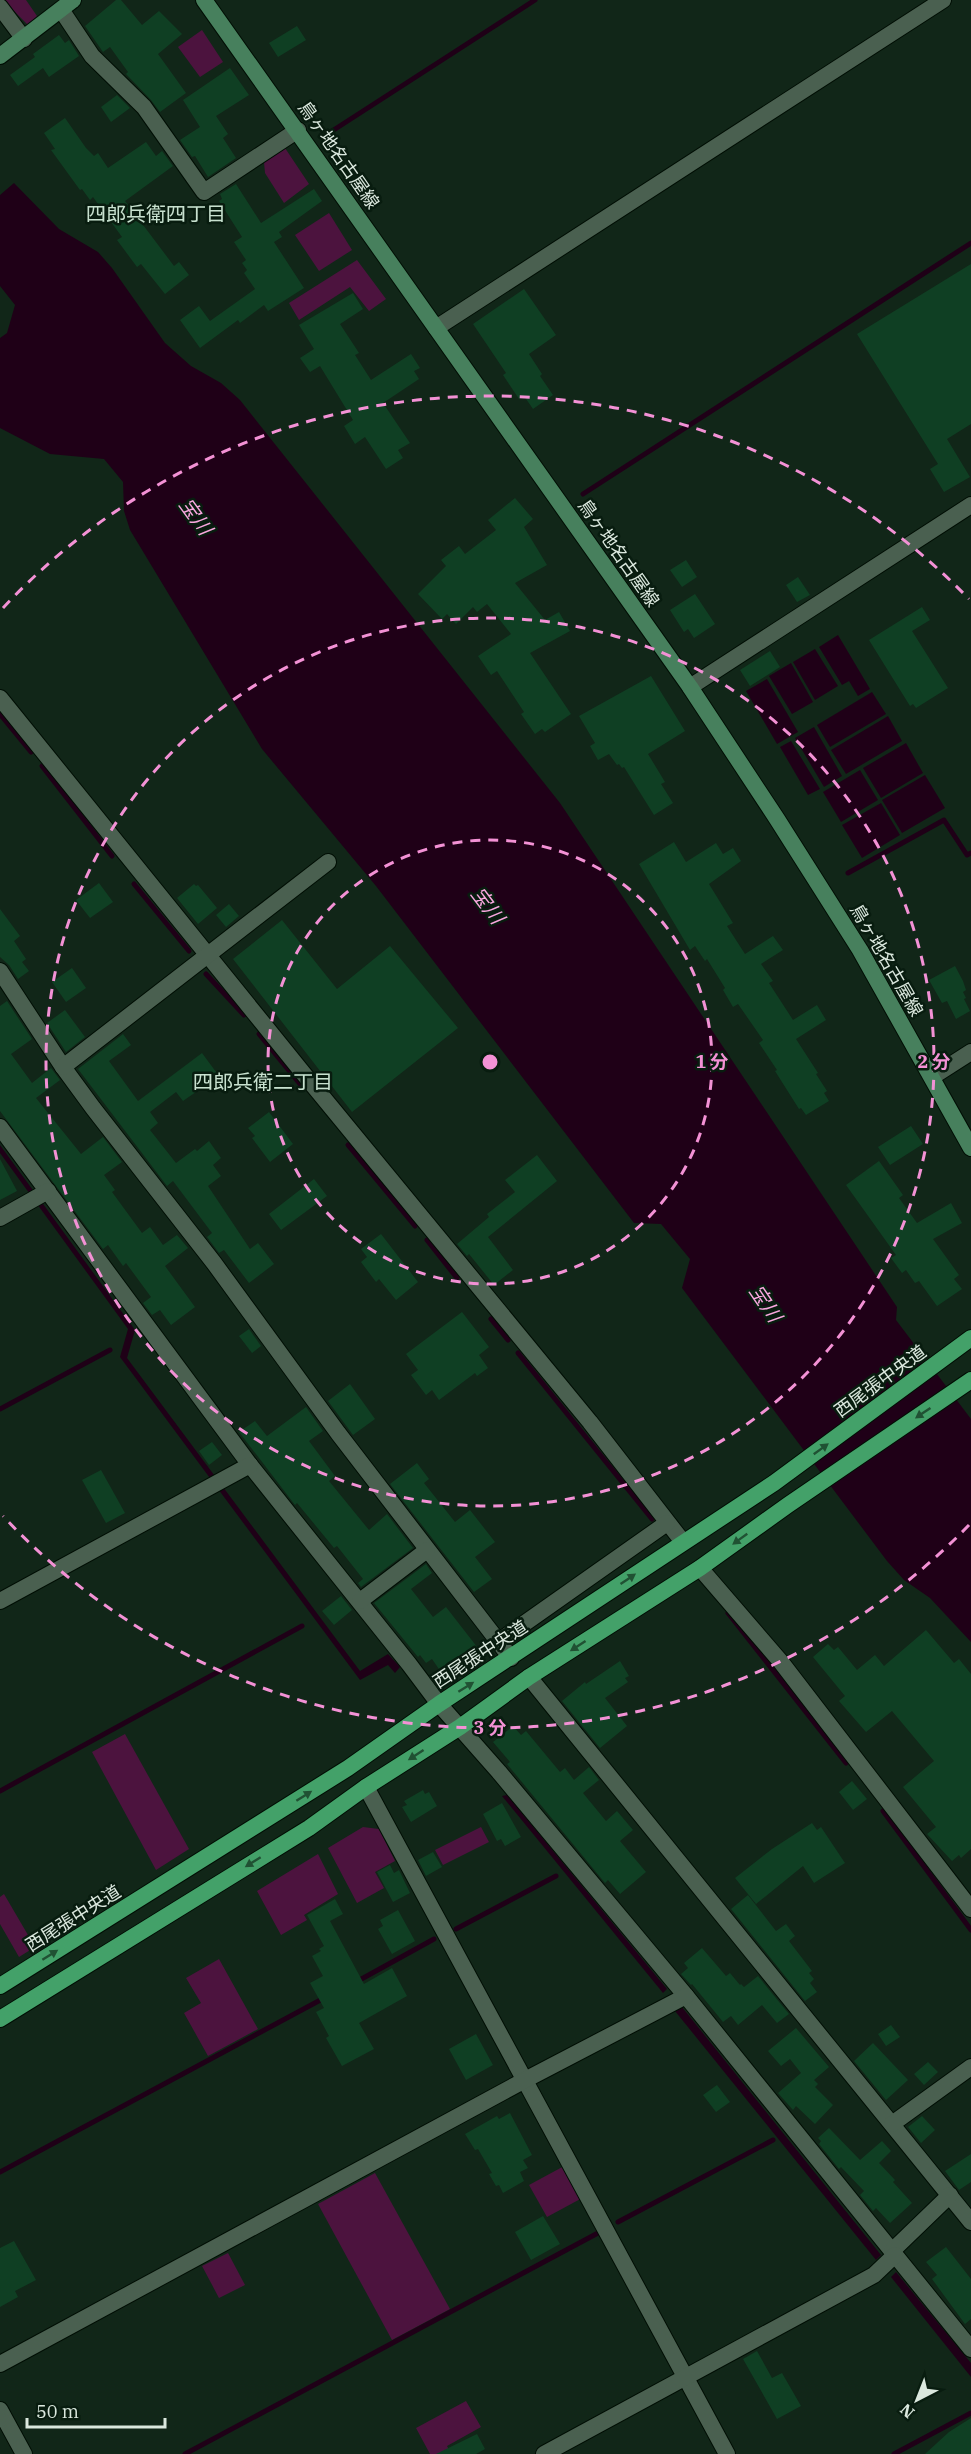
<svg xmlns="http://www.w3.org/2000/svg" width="971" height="2454" font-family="'IBM Plex Serif','Noto Sans JP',serif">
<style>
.green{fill:#4c133e}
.water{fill:#1f0017}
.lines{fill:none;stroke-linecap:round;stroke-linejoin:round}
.stream{stroke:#1f0017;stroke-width:5}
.building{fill:#0f3f23}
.minor-casing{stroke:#000e04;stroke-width:18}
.tertiary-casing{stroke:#000e04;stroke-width:18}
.secondary-casing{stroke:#000e04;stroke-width:18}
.primary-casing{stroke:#000e04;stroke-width:18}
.minor{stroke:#4a6050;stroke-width:16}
.tertiary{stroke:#4a6050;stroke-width:16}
.secondary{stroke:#47805d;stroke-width:16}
.primary{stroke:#43a169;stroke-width:16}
.oneway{fill:#205133}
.ring{fill:none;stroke:#f391d5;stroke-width:3;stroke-dasharray:10 8}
.labels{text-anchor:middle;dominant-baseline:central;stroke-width:5;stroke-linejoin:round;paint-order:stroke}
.street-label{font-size:18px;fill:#dbe8de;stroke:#081c0f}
.neighbourhood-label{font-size:20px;fill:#c8e1cf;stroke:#081c0f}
.water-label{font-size:20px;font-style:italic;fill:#f9a7df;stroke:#081c0f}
.centre{fill:#f391d5;stroke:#081c0f;stroke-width:3}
.ring-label{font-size:18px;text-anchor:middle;font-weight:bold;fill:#f391d5;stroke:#081c0f;stroke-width:5;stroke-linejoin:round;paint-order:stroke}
</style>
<rect width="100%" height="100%" fill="#112618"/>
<g class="green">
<path d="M3,0h23l11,16 -9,9z"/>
<path d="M202,30l21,32 -23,15 -22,-30z"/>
<path d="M285,148l24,36 -25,19 -19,-30 -1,-11z"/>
<path d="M329,213l23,37 -33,21 -24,-36z"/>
<path d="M357,260l29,39 -17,12 -19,-24 -51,33 -10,-17z"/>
<path d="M125,1734l64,115 -33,21 -64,-118z"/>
<path d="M363,1827l16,2 16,32 -20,11 9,16 -27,15 -29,-55z"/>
<path d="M481,1827l8,15 -46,23 -8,-15z"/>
<path d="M318,1854l20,40 -34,21 3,5 -26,15 -24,-44z"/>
<path d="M4,1894l31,53 -16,10 -19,-33v-27z"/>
<path d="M219,1959l39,70 -50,27 -24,-43 17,-10 -15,-25z"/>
<path d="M566,2165l18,32 -37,20 -18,-32z"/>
<path d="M375,2173l75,136 -58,31 -74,-136z"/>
<path d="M228,2253l17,32 -26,13 -17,-32z"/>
<path d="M466,2401l15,26 -34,19 4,8h-21l-14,-26z"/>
</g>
<g class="water">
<path d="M14,183l45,46 39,23 14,16 53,75 26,23 30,17 19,17 320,403 337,504 -1,13 75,99v223l-41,-44 -26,-18 -17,-19 -205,-273 8,-29 -29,-35 -27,-1 -258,-337 -114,-137 -132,-219 -6,-19 -1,-29 -19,-23 -54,-5 -50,-26v-90l7,-5 8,-28 -15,-19v-91z"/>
<path d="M838,635l32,54 -12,7 -9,-15 -7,4 -23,-38z"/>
<path d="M815,649l23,37 -23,14 -22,-38z"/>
<path d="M791,663l22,39 -21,12 -23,-38z"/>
<path d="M767,679l31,53 -21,12 -31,-53z"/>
<path d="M872,692l14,22 -56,33 -13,-22z"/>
<path d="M888,716l14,25 -56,33 -15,-24z"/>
<path d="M814,727l28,49 -18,11 -29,-49z"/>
<path d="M791,741l29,48 -12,6 -28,-48z"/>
<path d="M906,743l17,30 -42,25 -18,-30z"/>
<path d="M860,770l18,30 -37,22 -18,-30z"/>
<path d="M925,775l20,33 -43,25 -20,-33z"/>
<path d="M881,803l19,32 -38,23 -20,-33z"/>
<path d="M0,1145l135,185 -8,28 233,313 28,-17 12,13 -5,6 -7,-8 -28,15 -240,-323 8,-28 -128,-176z"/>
<path d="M507,1795l160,194 -4,4 -161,-197z"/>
<path d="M682,2007l199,248 -5,5 -201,-249z"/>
<path d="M896,2272l75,91v14l-80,-100z"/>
</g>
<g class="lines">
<g class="stream">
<path d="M329,133l206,-133"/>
<path d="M583,494l388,-251"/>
<path d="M0,714l31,38"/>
<path d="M42,766l70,90"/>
<path d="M848,873l96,-53 23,35 4,-2"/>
<path d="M134,884l55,67"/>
<path d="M206,974l38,41"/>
<path d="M259,1034l41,50"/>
<path d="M348,1145l67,81"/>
<path d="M427,1240l30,38"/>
<path d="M491,1319l17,21"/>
<path d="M518,1353l134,166"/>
<path d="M0,1409l110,-59"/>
<path d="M728,1613l118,150"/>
<path d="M0,1791l302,-165"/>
<path d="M883,1811l88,119"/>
<path d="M456,1929l100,-53"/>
<path d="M356,1982l78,-43"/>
<path d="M0,2172l326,-175"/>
<path d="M618,2222l155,-82"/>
<path d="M185,2454l413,-221"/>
<path d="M894,2454l77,-41"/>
</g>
</g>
<g class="building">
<path d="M116,0h5l21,25 17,-14 23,23 -24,20 28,39 -26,19 -9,-12 -25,-26 2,-2 -18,-25 -7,5 -18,-26z"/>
<path d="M297,26l9,14 -28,17 -9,-14z"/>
<path d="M59,35l6,8 4,-3 10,16 -30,21 -6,-9 -25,18 -8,-11 25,-18 -2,-3z"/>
<path d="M230,68l19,27 -33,21 12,18 -5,4 13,20 -28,19 -13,-21 -3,1 -12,-17 20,-13 -17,-27z"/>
<path d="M117,95l13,13 -19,14 -10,-15z"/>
<path d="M65,118l21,30 8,8 4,-3 10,15 38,-26 10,14 6,-5 11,15 -48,35 49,65 5,-4 10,13 -24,19 -24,-30 -4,3 -20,-27 5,-3 -29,-40 -3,3 -8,-11 -2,1 -29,-40 4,-1 -11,-16z"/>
<path d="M236,184l25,39 53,-34 8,12 -43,31 3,5 -8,5 30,46 -36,23 -4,-6 -24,18 -2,-3 -38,28 -20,-28 19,-14 11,15 45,-32 -11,-16 3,-3 -5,-7 4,-3 -12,-18 8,-5 -23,-36 3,-2 -2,-5z"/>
<path d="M971,264v160l-24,15 23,38 -26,15 -14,-23 8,-5 -81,-130z"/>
<path d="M524,289l32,46 -27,19 13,20 -2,2 13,19 -20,14 -9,-13 -5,3 -16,-24 3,-2 -33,-49z"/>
<path d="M353,293l10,16 -23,15 19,29 -4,2 16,25 40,-26 9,14 -6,3 5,8 -36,24 27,40 -12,7 5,8 -17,11 -21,-32 -10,7 -11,-18 9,-6 -33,-54 -10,6 -10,-14 14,-9 -15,-24z"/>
<path d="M515,498l18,21 -9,8 23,38 -32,18 30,37 14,-8 11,19 -40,22 41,61 -26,18 -3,-3 -7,5 -14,-20 3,-2 -27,-41 -6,4 -13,-19 33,-22 -24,-30 -10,8 -4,-5 -17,17 -9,-10 -5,5 -24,-25 28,-28 -5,-6 18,-14 6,8 31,-24 -8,-10z"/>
<path d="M686,560l11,17 -15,10 -12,-17z"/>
<path d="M798,577l12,18 -13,7 -11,-17z"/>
<path d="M695,594l20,30 -21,14 -6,-9 -4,3 -14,-22z"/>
<path d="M922,607l8,13 -18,11 36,57 -32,20 -3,-4 -3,2 -41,-66z"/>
<path d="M770,651l10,16 -30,19 -10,-16z"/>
<path d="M651,676l34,55 -37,23 17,28 -4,2 12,19 -19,12 -30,-48 -2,1 -3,-4 -2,1 -8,-11 -11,6 -8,-14 5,-3 -16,-27z"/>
<path d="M674,842l12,20 30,-19 7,11 10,-6 8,13 -32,23 24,39 -6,3 18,28 28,-18 10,14 -22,14 12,17 -4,2 24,37 24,-15 9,15 -30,19 22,34 -2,1 11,17 -3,2 5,8 -23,14 -5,-7 -2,1 -24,-38 2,-1 -18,-27 4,-3 -25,-36 -5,3 -10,-17 2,-2 -18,-29 -2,2 -10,-15 -5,4 -51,-86z"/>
<path d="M99,883l14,19 -23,16 -14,-18z"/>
<path d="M194,884l2,2 2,-1 19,23 -19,16 -21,-26z"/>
<path d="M229,904l10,12 -13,11 -10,-12z"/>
<path d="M0,909l20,27 -6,5 12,18 -4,3 7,9 -11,8 -9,-14 -9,-8z"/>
<path d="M282,920l55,69 53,-43 68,82 -106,84 -119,-153z"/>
<path d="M955,966l8,15 3,9 -3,2 3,6 -2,1 6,12 -14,8 -9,-18 -5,2 -13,-23z"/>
<path d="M72,968l14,20 -20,14 -14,-20z"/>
<path d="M7,1001l25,38 -21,15 21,29 19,-15 9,12 -24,18 45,56 22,-17 19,25 -18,13 11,15 -3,2 30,41 8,-6 13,18 14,-10 11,13 -23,18 30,41 -24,18 -11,-15 -8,5 -9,-12 8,-6 -25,-34 -3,3 -15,-21 -5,4 -103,-138v-105z"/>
<path d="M65,1010l20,27 -19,15 -19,-29z"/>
<path d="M123,1034l8,11 -22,16 29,40 64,-48 17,23 -36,25 -7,-9 -26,20 8,11 -8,7 26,33 19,-14 2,2 12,-10 12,17 -8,7 8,11 -13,10 42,63 8,-6 16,21 -25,19 -25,-33 -5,3 -12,-16 5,-4 -39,-52 -6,5 -89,-117z"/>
<path d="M269,1112l24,32 -23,18 -18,-24 3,-2 -7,-8z"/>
<path d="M911,1126l12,18 -33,21 -12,-18z"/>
<path d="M537,1155l20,26 -69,56 25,33 -19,15 -25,-31 -2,2 -10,-12 32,-27 -2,-3 28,-22 -10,-12z"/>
<path d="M0,1159l17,32 -17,9z"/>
<path d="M879,1161l24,34 -4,3 18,25 34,-20 11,20 -29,16 26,36 -5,4 8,10 -25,17 -18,-25 -4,2 -9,-13 -4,3 -11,-15 5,-3 -50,-70z"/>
<path d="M314,1179l13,17 -46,34 -12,-16z"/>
<path d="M381,1234l37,48 -22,18 -17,-21 -3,3 -15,-20 6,-5 -6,-8z"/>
<path d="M462,1312l27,35 -10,8 9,13 -11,8 -2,-3 -36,27 -7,-10 -6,5 -15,-20 7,-5 -12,-16z"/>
<path d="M249,1329l12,17 -9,7 -13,-17z"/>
<path d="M350,1384l25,35 -22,16 -25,-34z"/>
<path d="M306,1407l17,24 -14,10 26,35 -6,5 40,49 18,-16 26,34 -52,39 -3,-4 5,-4 -26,-33 -3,2 -37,-45 -2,2 -56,-73 16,-11 12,15z"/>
<path d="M212,1442l10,13 -13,10 -10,-14z"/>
<path d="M417,1463l12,16 -5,4 31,39 15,-12 25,32 -20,15 17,22 -18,13 -84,-108z"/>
<path d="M101,1470l24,43 -19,10 -24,-43z"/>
<path d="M426,1564l6,9 -21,16 22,28 13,-10 35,45 -33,25 -3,-4 -2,2 -11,-16 -6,4 -6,-8 -2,2 -44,-54z"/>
<path d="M341,1596l11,14 -18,15 -12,-14z"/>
<path d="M926,1630l28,33 5,-4 12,15v175l-10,9 -2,-3 -7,6 -25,-27 9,-7 -33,-40 31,-26 -42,-50 -26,21 -27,-31 6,-5 -32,-39 15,-13 6,6 4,-3 19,23 18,-15 9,11z"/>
<path d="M620,1661l9,15 -4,2 3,4 -23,16 22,28 -27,22 -38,-47 23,-19 1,2z"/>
<path d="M513,1726l8,9 5,-4 34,41 5,-4 9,12 15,-13 10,13 -16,13 23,28 11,-10 16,19 -13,11 26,31 -26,22 -12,-14 -3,3 -98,-119 3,-2 -17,-20z"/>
<path d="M852,1781l15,18 -14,11 -14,-18z"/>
<path d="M423,1790l2,4 4,-2 8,14 -26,16 -9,-15 5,-2 -3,-4z"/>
<path d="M502,1803l19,34 -16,9 -4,-7 -4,2 -14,-27z"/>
<path d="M812,1823l5,7 4,-3 24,36 -31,20 -11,-17 -47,38 -21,-26 37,-29z"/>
<path d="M433,1852l9,15 -16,9 -8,-16z"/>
<path d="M390,1865l4,8 5,-3 11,23 -17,9 -16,-30z"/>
<path d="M748,1895l28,36 10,-7 9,12 -6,5 23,30 -3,2 5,6 -4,4 7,9 -12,9 -74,-92z"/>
<path d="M335,1899l8,15 -13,7 34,63 28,-16 15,28 -48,27 15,26 -32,17 -16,-28 3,-2 -13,-24 8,-4 -14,-25 13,-7 -11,-20 9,-5 -2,-2 5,-3 -17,-31z"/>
<path d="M398,1910l17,31 -23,13 -14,-25 5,-3 -3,-6z"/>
<path d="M702,1948l24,28 4,-3 10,12 1,-1 3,3 14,-11 31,38 -12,9 -15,-18 -24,20 -7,-9 -8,6 -31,-38 -1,1 -10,-11 7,-6 -4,-5z"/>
<path d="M891,2025l9,12 -14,9 -8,-12z"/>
<path d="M796,2028l33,39 -15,13 4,4 -3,3 18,18 -18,19 -19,-18 -3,4 -15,-17 23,-20 -11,-14 -9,7 -13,-15z"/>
<path d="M476,2034l17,31 -27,15 -17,-31z"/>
<path d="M873,2043l35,37 -22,20 -32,-39z"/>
<path d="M928,2062l10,10 -14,13 -10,-11z"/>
<path d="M717,2085l13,17 -14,10 -13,-17z"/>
<path d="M510,2113l22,42 -9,5 5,8 -8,4 4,9 -21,12 -4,-8 -3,1 -7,-12 3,-1 -14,-24 -3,1 -10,-16 32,-18 2,3z"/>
<path d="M922,2116l13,14 -14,13 -13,-16z"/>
<path d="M829,2128l31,32 22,-19 9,10 -12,12 16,17 -2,2 19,21 -22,20 -14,-15 -3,3 -13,-16 4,-4 -23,-24 -2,2 -20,-25 2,-3 -3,-3z"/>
<path d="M971,2154v28l-12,8 -14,-19z"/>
<path d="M543,2216l17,28 -29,16 -16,-28z"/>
<path d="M14,2241l22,39 -21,11 3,6 -18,10v-59z"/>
<path d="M946,2247l25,32v40l-6,5 -33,-45 5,-4 -11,-13z"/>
<path d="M757,2351l15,27 10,-5 19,33 -24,13 -34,-60z"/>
<path d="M971,2418v36h-46l24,-22z"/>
<path d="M477,2434l8,15 -9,5h-40z"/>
</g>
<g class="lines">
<defs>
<g id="minor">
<path d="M0,7l24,32"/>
<path d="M62,11l30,45 52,51 60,85 94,-62"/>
<path d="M436,328l507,-328"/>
<path d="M690,687l281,-182"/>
<path d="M0,698l303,375 287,349 93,120"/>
<path d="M0,971l63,96 30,41 121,155 124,170 173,225"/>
<path d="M63,1067l265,-205"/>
<path d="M932,1077l39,-25"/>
<path d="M0,1127l250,338 159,199 30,40 60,68 187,224 285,353"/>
<path d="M0,1218l48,-27"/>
<path d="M700,1568l81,94 190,247"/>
<path d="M0,1601l250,-136"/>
<path d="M360,1601l67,-51"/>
<path d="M498,1642l169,-119"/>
<path d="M529,1677l442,545"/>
<path d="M366,1787l361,667"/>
<path d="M892,2124l79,-57"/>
<path d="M892,2251l58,-56"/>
<path d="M0,2364l525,-284 161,-84"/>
<path d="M544,2454l330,-179 21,-20"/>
</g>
<path id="tertiary" d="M0,2410l24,44"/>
<g id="secondary">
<path d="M204,0l486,687 87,132 83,131 111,198"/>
<path d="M0,56l73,-56"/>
</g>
<g id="primary">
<path d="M0,1986l348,-218 91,-64 335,-221 197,-145"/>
<path d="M0,2019l309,-191 57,-41 94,-60 69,-50 171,-109 88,-63 183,-125"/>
</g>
</defs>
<use href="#minor" class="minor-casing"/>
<use href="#tertiary" class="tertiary-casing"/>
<use href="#secondary" class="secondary-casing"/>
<use href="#primary" class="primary-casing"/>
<use href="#minor" class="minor"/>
<use href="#tertiary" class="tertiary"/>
<use href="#secondary" class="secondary"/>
<use href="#primary" class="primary"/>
</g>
<defs><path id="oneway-solid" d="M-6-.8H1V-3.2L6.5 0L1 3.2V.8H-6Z" transform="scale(1.5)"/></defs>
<g class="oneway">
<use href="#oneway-solid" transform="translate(923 1413) rotate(146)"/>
<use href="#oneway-solid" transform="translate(821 1449) rotate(-36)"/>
<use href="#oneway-solid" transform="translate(740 1539) rotate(144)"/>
<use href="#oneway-solid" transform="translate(628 1579) rotate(-34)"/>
<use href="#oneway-solid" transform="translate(578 1646) rotate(147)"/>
<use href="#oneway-solid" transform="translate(466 1687) rotate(-32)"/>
<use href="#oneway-solid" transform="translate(416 1755) rotate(147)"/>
<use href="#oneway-solid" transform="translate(304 1796) rotate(-32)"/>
<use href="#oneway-solid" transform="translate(253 1862) rotate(148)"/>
<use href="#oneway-solid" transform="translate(50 1955) rotate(-32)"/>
</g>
<g class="ring">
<circle cx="490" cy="1062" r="222"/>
<circle cx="490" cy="1062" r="444"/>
<path d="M969 1525A666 666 0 0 1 3 1516M3 608A666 666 0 0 1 969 599"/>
</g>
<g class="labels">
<g class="street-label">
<text transform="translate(339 155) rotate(55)">鳥ヶ地名古屋線</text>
<text transform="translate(619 553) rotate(55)">鳥ヶ地名古屋線</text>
<text transform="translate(887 960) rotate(60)">鳥ヶ地名古屋線</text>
<text transform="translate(880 1381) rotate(-36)">西尾張中央道</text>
<text transform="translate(480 1654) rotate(-33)">西尾張中央道</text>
<text transform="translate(73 1918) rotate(-32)">西尾張中央道</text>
</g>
<g class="neighbourhood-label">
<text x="156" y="213">四郎兵衛四丁目</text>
<text x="263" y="1081">四郎兵衛二丁目</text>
</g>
<g class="water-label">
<text transform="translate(196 516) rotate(54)">宝川</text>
<text transform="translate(488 905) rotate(53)">宝川</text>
<text transform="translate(766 1303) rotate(56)">宝川</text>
</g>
</g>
<circle cx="490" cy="1062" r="9" class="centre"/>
<g class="ring-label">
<text x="712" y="1068">1 分</text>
<text x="934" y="1068">2 分</text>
<text x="490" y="1734">3 分</text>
</g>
<g transform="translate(917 2400) rotate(222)" stroke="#081c0f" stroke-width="4.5" paint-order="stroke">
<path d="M0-4.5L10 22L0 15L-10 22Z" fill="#dbe8de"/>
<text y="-9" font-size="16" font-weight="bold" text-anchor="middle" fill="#dbe8de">N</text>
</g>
<path d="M27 2418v9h138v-9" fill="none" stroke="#dbe8de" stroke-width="3"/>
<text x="36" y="2418" font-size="18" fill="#dbe8de" stroke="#081c0f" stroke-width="4.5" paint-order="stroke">50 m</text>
</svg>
